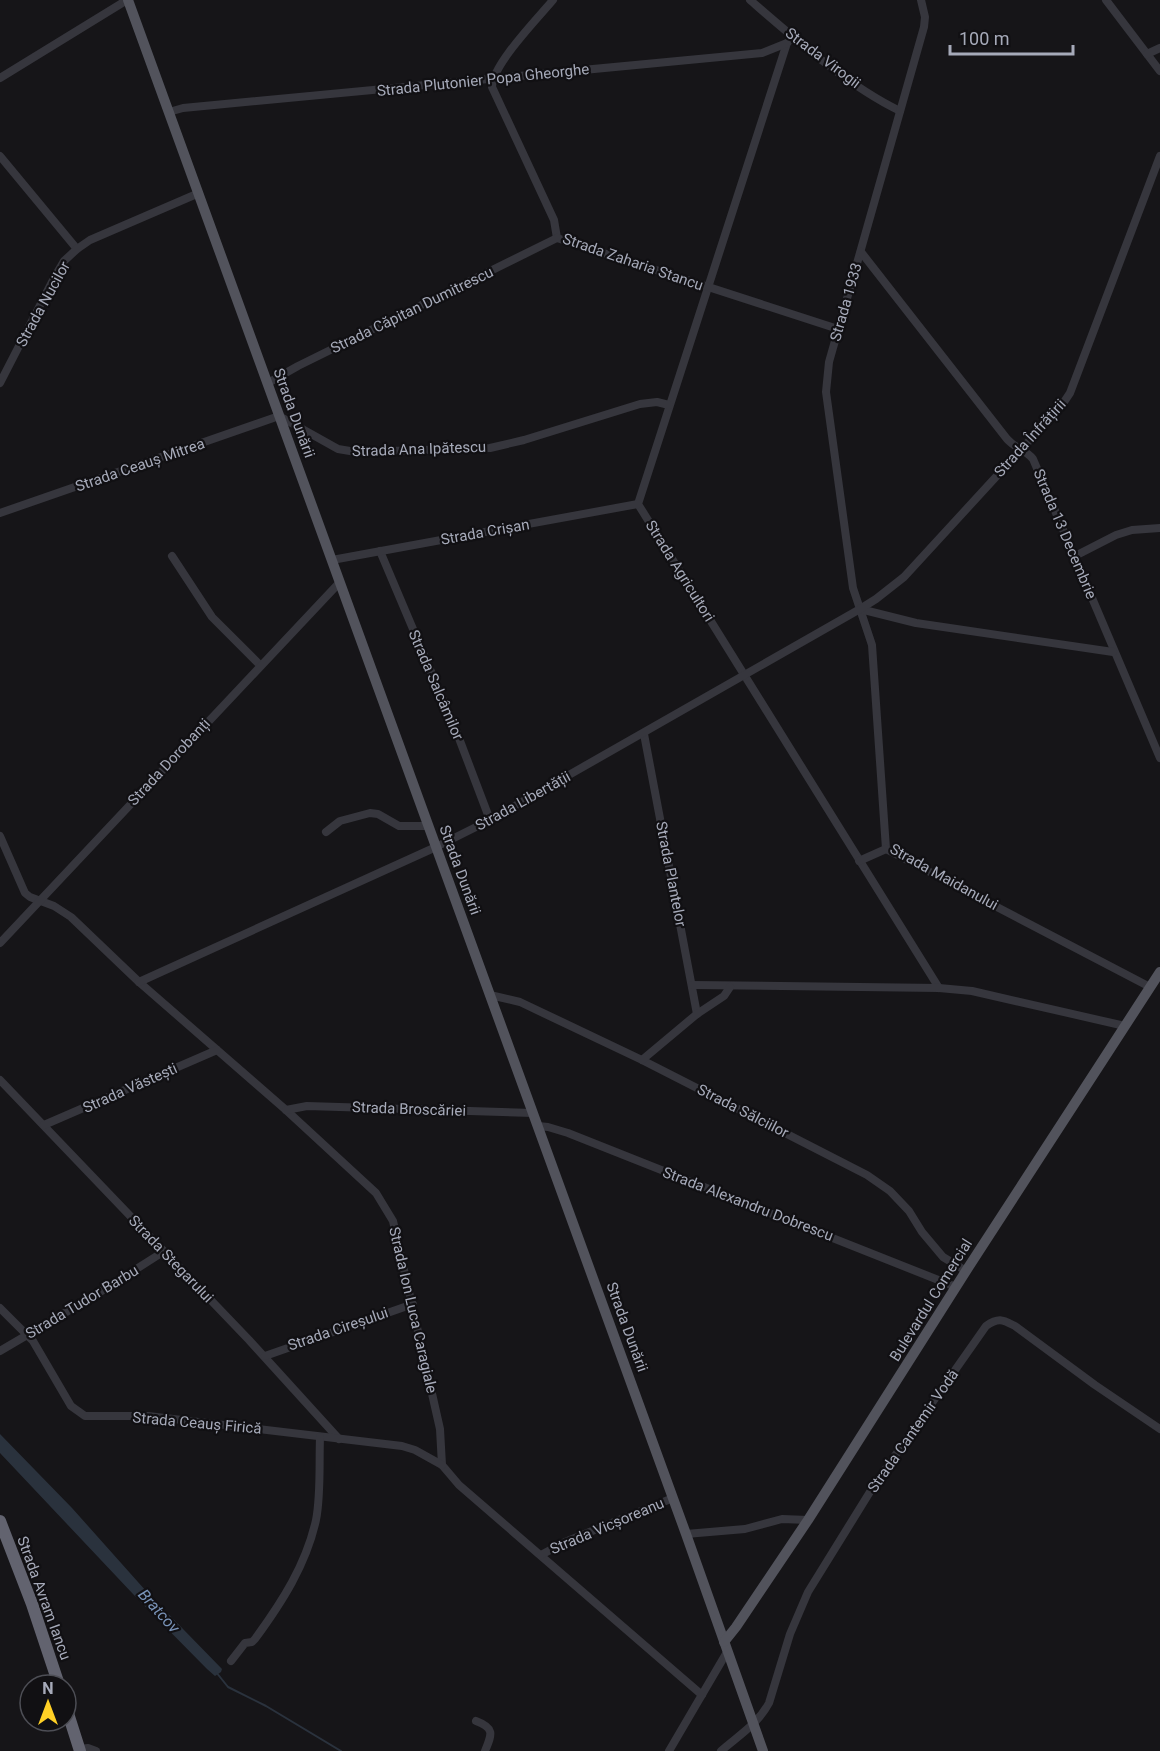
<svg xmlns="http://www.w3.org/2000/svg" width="1160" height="1751" font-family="Roboto,sans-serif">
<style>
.water{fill:#2a323d}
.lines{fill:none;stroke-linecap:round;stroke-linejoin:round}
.stream{stroke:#2a323d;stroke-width:2}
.minor{stroke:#36363d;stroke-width:8}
.major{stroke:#52535c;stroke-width:10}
.highway{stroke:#62636f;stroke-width:12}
.labels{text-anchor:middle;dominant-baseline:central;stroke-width:4.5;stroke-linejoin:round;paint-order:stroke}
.street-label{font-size:15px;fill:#a6aab9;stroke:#111013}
.water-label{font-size:16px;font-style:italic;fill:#7993b8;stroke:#111013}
</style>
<rect width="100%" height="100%" fill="#161518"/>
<path class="water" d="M0,1434l72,74 74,83 76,78 -1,3 -6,4 -8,-7 -74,-75 -133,-141z"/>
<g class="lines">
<path class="stream" d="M216,1672l12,15 38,19 75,45"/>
<g class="minor">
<path d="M553,0c-15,18 -61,65 -61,87l62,133 3,18"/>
<path d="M750,0c44,38 98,86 150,111"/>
<path d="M921,0l4,17 -1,10 -95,335 -3,30 27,196 19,57 14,204 264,138"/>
<path d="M1106,0l54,71"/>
<path d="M787,43l-149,461 301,484"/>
<path d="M1147,54l13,-6"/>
<path d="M0,78l127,-78"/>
<path d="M169,112l14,-4 579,-55 25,-10 6,-6"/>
<path d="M0,156l77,93"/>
<path d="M557,238l281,91"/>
<path d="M861,252l146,187c9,10 19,11 26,20l127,299"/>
<path d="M0,383l54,-105 10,-17 13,-12 13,-9 109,-47"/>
<path d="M268,383l30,-17 259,-128"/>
<path d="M0,513l279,-97 59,33 18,3 134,-4 34,-8 116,-36 17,-2 12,3"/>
<path d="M380,551l77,182 33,87"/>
<path d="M172,556l40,61 48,48"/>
<path d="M1075,556l41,-21 16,-5 28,-2"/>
<path d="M332,560l306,-56"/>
<path d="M860,609l56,14 197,29"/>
<path d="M644,734l53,280"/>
<path d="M326,832l14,-11 30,-8 8,1 21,12h29"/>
<path d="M0,836l25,57 5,4 24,9 17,11 68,65 147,128 90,83 17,28 47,208 2,36 17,20 243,210"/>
<path d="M859,861l27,-12"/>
<path d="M0,943l340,-361"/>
<path d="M139,982l297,-135 54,-27 370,-211 16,-10 28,-22 158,-172 8,-12 90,-237"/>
<path d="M692,985l247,3 33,3 153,35"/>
<path d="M490,995l30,7 122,58 225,115 23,16 19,20 13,21 21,25 23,14"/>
<path d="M642,1060l55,-46 27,-18 6,-9"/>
<path d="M0,1080l249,260 90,99"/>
<path d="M286,1110l21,-4 226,7"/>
<path d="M44,1125l173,-75"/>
<path d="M538,1126l10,1 20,6 388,154"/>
<path d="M0,1308l33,33 38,65 14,10h63l254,30 13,4 27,15"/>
<path d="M0,1351l97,-57 66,-42"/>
<path d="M265,1356l148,-52"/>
<path d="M686,1534l59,-5 37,-10 26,1"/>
<path d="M541,1555l24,-13 108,-44"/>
<path d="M231,1661l14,-18 7,-1 3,-3c27,-37 51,-74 61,-119 5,-25 3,-57 4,-83"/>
<path d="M476,1721c19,7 16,13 9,30"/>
<path d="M80,1749l8,-1 8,3"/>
<path d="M669,1751l58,-99"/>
<path d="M721,1751c17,-15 37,-27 48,-48l21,-69 18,-42 65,-105 113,-161c13,-9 17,-6 29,0l80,59 65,44"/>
</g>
<g class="major">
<path d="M128,0l558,1534 77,217"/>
<path d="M724,1642l12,-15 72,-107 158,-249 194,-299"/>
</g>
<g class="highway">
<path d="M0,1521l32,83 27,81"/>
<path d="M66,1707l14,44"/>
</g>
</g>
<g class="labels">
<g class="street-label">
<text transform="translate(823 58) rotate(37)">Strada Virogii</text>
<text transform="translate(483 80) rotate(-6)">Strada Plutonier Popa Gheorghe</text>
<text transform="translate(633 262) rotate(19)">Strada Zaharia Stancu</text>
<text transform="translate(846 302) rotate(-74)">Strada 1933</text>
<text transform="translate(43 304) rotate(-61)">Strada Nucilor</text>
<text transform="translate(412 310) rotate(-26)">Strada Căpitan Dumitrescu</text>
<text transform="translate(294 413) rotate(70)">Strada Dunării</text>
<text transform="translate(1030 438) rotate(-48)">Strada Înfrățirii</text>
<text transform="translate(419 449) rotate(-2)">Strada Ana Ipătescu</text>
<text transform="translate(140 465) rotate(-19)">Strada Ceauș Mitrea</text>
<text transform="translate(485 532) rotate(-10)">Strada Crișan</text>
<text transform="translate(1065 534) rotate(67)">Strada 13 Decembrie</text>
<text transform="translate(680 571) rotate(58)">Strada Agricultori</text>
<text transform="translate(436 685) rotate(67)">Strada Salcâmilor</text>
<text transform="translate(169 762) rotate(-47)">Strada Dorobanți</text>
<text transform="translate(523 801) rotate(-29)">Strada Libertății</text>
<text transform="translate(460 870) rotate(70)">Strada Dunării</text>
<text transform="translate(671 874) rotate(79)">Strada Plantelor</text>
<text transform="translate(944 877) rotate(29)">Strada Maidanului</text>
<text transform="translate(130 1088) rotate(-24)">Strada Văstești</text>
<text transform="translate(409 1109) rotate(2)">Strada Broscăriei</text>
<text transform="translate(743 1111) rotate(27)">Strada Sălciilor</text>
<text transform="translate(748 1204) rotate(21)">Strada Alexandru Dobrescu</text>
<text transform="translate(171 1259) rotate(46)">Strada Stegarului</text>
<text transform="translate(931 1300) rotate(-58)">Bulevardul Comercial</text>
<text transform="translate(82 1302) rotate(-31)">Strada Tudor Barbu</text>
<text transform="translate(413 1310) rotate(77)">Strada Ion Luca Caragiale</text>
<text transform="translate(627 1327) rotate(70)">Strada Dunării</text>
<text transform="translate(338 1329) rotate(-19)">Strada Cireșului</text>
<text transform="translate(197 1423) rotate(5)">Strada Ceauș Firică</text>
<text transform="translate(913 1431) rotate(-55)">Strada Cantemir Vodă</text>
<text transform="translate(607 1526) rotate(-23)">Strada Vicșoreanu</text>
<text transform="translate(44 1598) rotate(70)">Strada Avram Iancu</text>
</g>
<g class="water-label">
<text transform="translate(159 1611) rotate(48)">Bratcov</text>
</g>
</g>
<g transform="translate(48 1703)"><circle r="28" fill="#111013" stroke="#4d4e55" stroke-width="1.5"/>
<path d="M0-4.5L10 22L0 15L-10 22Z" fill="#ffd026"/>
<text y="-9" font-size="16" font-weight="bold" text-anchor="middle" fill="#a6aab9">N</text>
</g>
<path d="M950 45v9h123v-9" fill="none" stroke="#a6aab9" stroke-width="3"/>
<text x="959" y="45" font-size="18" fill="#a6aab9" stroke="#111013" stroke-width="4.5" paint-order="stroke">100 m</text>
</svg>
